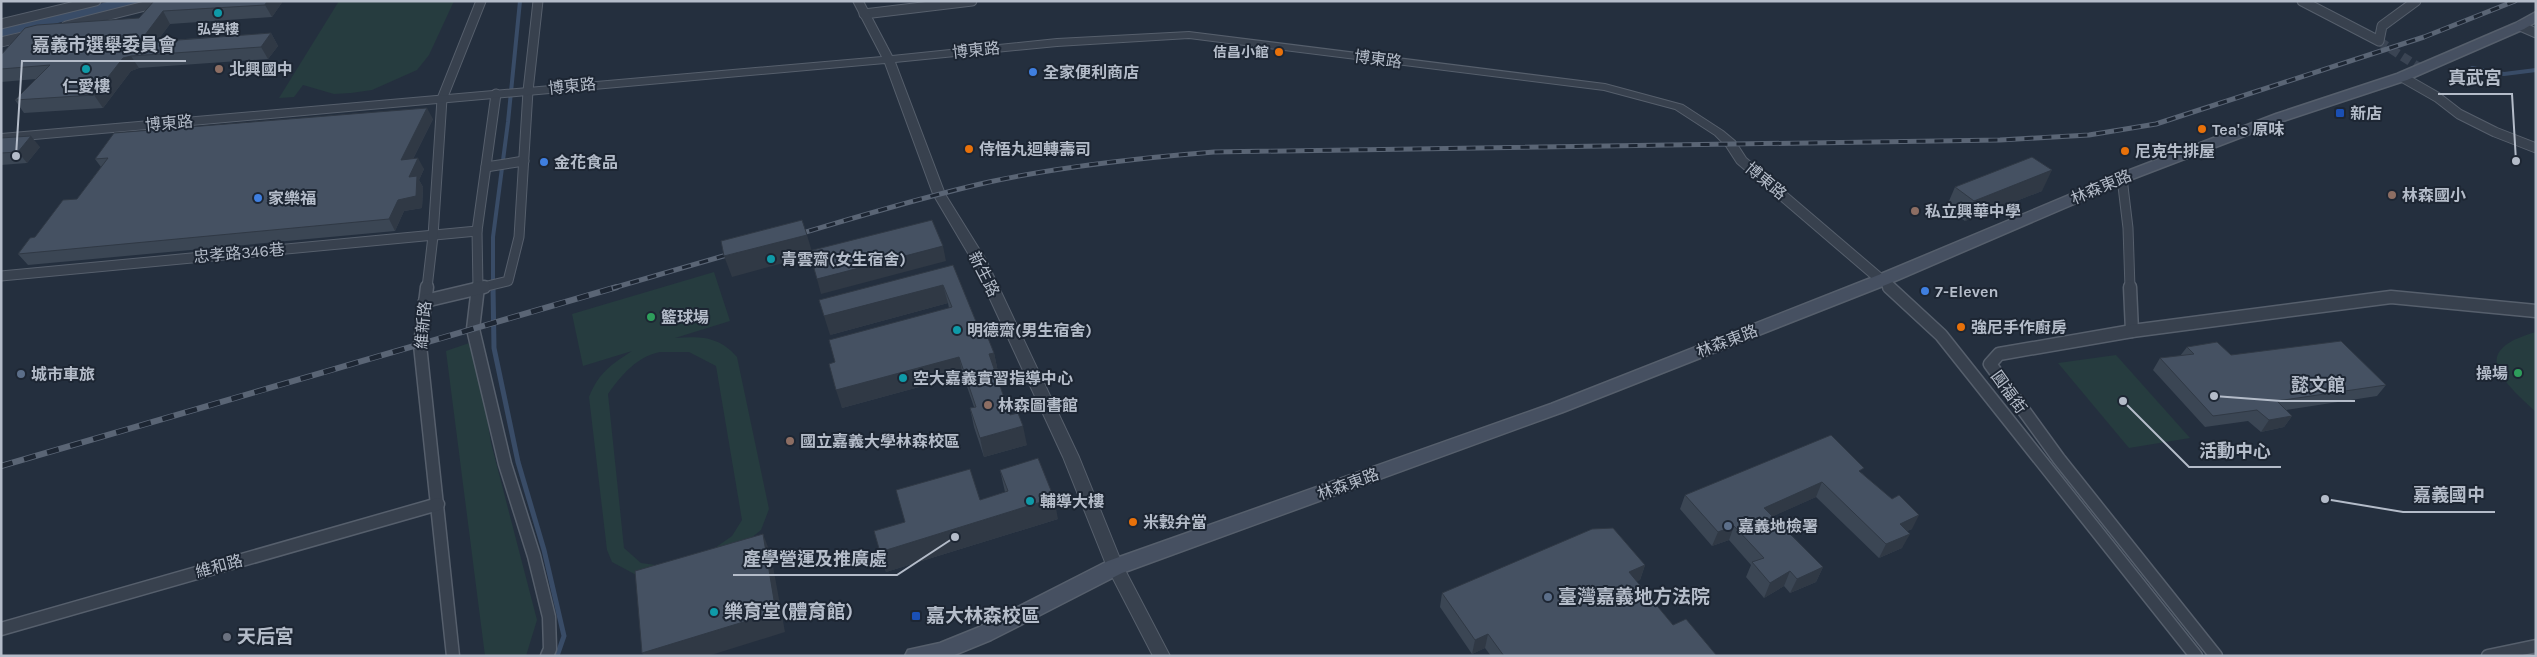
<svg xmlns="http://www.w3.org/2000/svg" width="2537" height="657" font-family="Karla,'Noto Sans TC',sans-serif">
<style>
.green{fill:#263c3f;fill-rule:evenodd}
.water{fill:#394c67}
.lines{fill:none;stroke-linecap:round;stroke-linejoin:round}
.stream-far1{stroke:#394c67;stroke-width:4}
.stream{stroke:#394c67;stroke-width:5}
.minor-tunnel{stroke:#3a4453;stroke-width:9;stroke-dasharray:9 5;stroke-linecap:butt}
.minor-far1-casing{stroke:#565f6c;stroke-width:11}
.minor-casing{stroke:#565f6c;stroke-width:15}
.tertiary-casing{stroke:#565f6c;stroke-width:2}
.secondary-casing{stroke:#565f6c;stroke-width:3}
.minor-far1{stroke:#38414e;stroke-width:9}
.minor{stroke:#38414e;stroke-width:12}
.tertiary{fill:#38414e;fill-rule:evenodd}
.secondary{fill:#465061;fill-rule:evenodd}
.rail-far1-casing{stroke:#5a6575;stroke-width:5}
.rail-casing{stroke:#5a6575;stroke-width:6}
.rail-far1{stroke:#1d2633;stroke-width:3;stroke-dasharray:9;stroke-linecap:butt}
.rail{stroke:#1d2633;stroke-width:4.5;stroke-dasharray:12;stroke-linecap:butt}
.wall{fill:#3b4654}
.shaded-wall{fill:#303945}
.building{fill:#455162;stroke:#303945}
.culture-dot{fill:#0f9aa8;stroke:#1d2633;stroke-width:2}
.food-dot{fill:#e8710a;stroke:#1d2633;stroke-width:2}
.education-dot{fill:#8d6e63;stroke:#1d2633;stroke-width:2}
.shop-dot{fill:#3f7fe0;stroke:#1d2633;stroke-width:2}
.transit-dot{fill:#1a4fb4;stroke:#1d2633;stroke-width:2}
.leisure-dot{fill:#2e9e5b;stroke:#1d2633;stroke-width:2}
.service-dot{fill:#5c6f8a;stroke:#1d2633;stroke-width:2}
.worship-dot{fill:#6b7280;stroke:#1d2633;stroke-width:2}
.labels{text-anchor:middle;dominant-baseline:central;stroke-width:4;stroke-linejoin:round;paint-order:stroke}
.far-poi-label{font-size:14px;font-weight:bold;fill:#b4bcc9;stroke:#1d2633}
.street-label{font-size:16px;fill:#b4bcc9;stroke:#1d2633}
.poi-label{font-size:16px;font-weight:bold;fill:#b4bcc9;stroke:#1d2633;text-anchor:start}
.near-poi-label{font-size:19px;font-weight:bold;fill:#b4bcc9;stroke:#1d2633;text-anchor:start}
.leader{fill:none;stroke:#b4bcc9;stroke-width:2}
.callout-dot{fill:#b4bcc9;stroke:#1d2633;stroke-width:2}
.callout-label{font-size:18px;text-anchor:middle;font-weight:bold;fill:#b4bcc9;stroke:#1d2633;stroke-width:4;stroke-linejoin:round;paint-order:stroke}
</style>
<rect width="100%" height="100%" fill="#242f3e"/>
<g class="green">
<path d="M339,1h115l-25,54 -12,15 -45,20 -21,3 -17,1 -31,-9 -9,12 -15,1z"/>
<path d="M714,272l16,49 -55,17c25,-2 44,-2 62,19l32,152 -8,21 -26,21 -93,27 -30,-16 -5,-12 -18,-153c10,-25 22,-32 43,-46l-49,15 -11,-52zM660,352h29l27,14 26,154 -10,16 -20,14 -42,17 -29,-4 -17,-15 -16,-154c13,-19 30,-38 52,-42z"/>
<path d="M2536,332v80c-33,-31 -69,-61 0,-80z"/>
<path d="M475,341l16,102 46,177 -11,36h-41l-39,-305z"/>
<path d="M2116,355l74,83 -61,10 -71,-85z"/>
</g>
<path class="water" d="M111,1h36l-146,36v-9z"/>
<g class="lines">
<g class="stream-far1">
<path d="M2472,68l32,6 32,-4"/>
<path d="M493,288v-51l15,-115 12,-121"/>
</g>
<path class="stream" d="M493,287l1,61 24,114 26,88 20,86 -7,20"/>
<path class="minor-tunnel" d="M2379,41l41,27"/>
<defs>
<g id="minor-far1">
<path d="M2302,1l77,40 3,-15 34,-25"/>
<path d="M864,14l108,-13"/>
<path d="M1,24l95,-23"/>
<path d="M66,26l99,-25"/>
<path d="M2520,26l16,7"/>
<path d="M1,42l30,-7"/>
<path d="M2402,77l35,20 22,17 36,18 41,16"/>
<path d="M486,167l38,-6"/>
<path d="M2122,178l6,50 2,60"/>
<path d="M1,276l476,-45"/>
<path d="M1882,280l9,8"/>
<path d="M427,288l6,-52 9,-137 39,-98"/>
<path d="M478,288l-1,-57 19,-137"/>
<path d="M479,288l29,-7 11,-44 9,-146 10,-90"/>
</g>
<g id="minor">
<path d="M427,287l-7,58 33,311"/>
<path d="M478,287l-5,42 32,135 29,92 15,61 1,32 -3,7"/>
<path d="M1889,287l52,48 255,321"/>
<path d="M2130,287l2,44"/>
<path d="M425,301l59,-14"/>
<path d="M1,629l437,-125"/>
<path d="M2216,656l-157,-197 -69,-95 9,-10 133,-23 259,-34 145,14"/>
<path d="M2488,656l48,-10"/>
</g>
<path id="tertiary" d="M853,1h10l29,55 165,-17 132,-7 416,52 78,21 40,26 12,10 11,17 143,122 -2,3h-10l-140,-120 -11,-17 -11,-11 -40,-26 -71,-19 -415,-52 -132,8 -162,16 50,132 41,66 93,197 44,109 47,90h-17l-46,-89 -44,-110 -91,-197 -39,-66 -48,-131 -884,79v-8l881,-77z"/>
<path id="secondary" d="M2536,12v10l-12,7 -117,51 -121,40 -159,61 -239,103 -325,128 -441,161 -131,67 -39,16h-47l3,-6 32,-7 37,-15 131,-67 443,-157 325,-128 241,-101 159,-61 121,-40 119,-51z"/>
</defs>
<use href="#minor-far1" class="minor-far1-casing"/>
<use href="#minor" class="minor-casing"/>
<use href="#tertiary" class="tertiary-casing"/>
<use href="#secondary" class="secondary-casing"/>
<use href="#minor-far1" class="minor-far1"/>
<use href="#minor" class="minor"/>
<use href="#tertiary" class="tertiary"/>
<use href="#secondary" class="secondary"/>
<defs>
<g id="rail-far1">
<path d="M792,236c65,-19 130,-39 197,-54 74,-16 150,-24 225,-30l786,-12 89,-5 67,-11 268,-87 91,-36"/>
<path d="M613,288l124,-36"/>
</g>
<path id="rail" d="M1,466l616,-179"/>
</defs>
<use href="#rail-far1" class="rail-far1-casing"/>
<use href="#rail" class="rail-casing"/>
<use href="#rail-far1" class="rail-far1"/>
<use href="#rail" class="rail"/>
</g>
<g class="wall">
<path d="M154,1h129l-11,16 -102,7 -13,17 114,-8 7,13 -10,13 -129,9 -8,3 -28,37 -79,5 -9,-13 21,-21 -35,3v-27l138,-37z"/>
<path d="M433,119l-20,40 11,10 -5,11 4,7 -1,21 -18,3 -9,20 -367,34 -10,-11 59,-55 24,-32 -6,-8z"/>
<path d="M1,138l39,9 -13,16 -26,2z"/>
<path d="M1955,187l87,4 -77,30 -19,-13z"/>
<path d="M953,265l24,59 17,29 4,19h-3l15,43 17,30 -43,12 -10,-30 -4,-19 4,-1 -11,-32 -121,33 -7,-46 114,-54 -1,-5 -118,32z"/>
<path d="M2187,347l44,8 155,30 -9,11 -91,14 6,6 -8,11 -23,5 -13,-11 -43,6 -52,-57 7,-12 20,-2z"/>
<path d="M1000,470l58,49 -172,53 -6,-20 100,-52 25,-8z"/>
<path d="M1862,473l50,56 -5,2 -5,17 -23,10 -63,-61 -43,19 50,51 -7,15 -26,11 -6,-7 -20,12 -18,-21 5,-12 -22,-25 -17,6 -32,-37 5,-14z"/>
<path d="M1645,565l-5,15 -4,1 37,44 44,31h-226l-6,-8 -13,6 -32,-47 2,-14z"/>
</g>
<g class="shaded-wall">
<path d="M267,1h16l-11,16 -7,-12z"/>
<path d="M163,11l7,13 -23,31 -8,-12z"/>
<path d="M271,33l7,13 -10,13 -7,-12z"/>
<path d="M131,56l8,12 -8,3 -28,37 -9,-13 29,-37z"/>
<path d="M427,108l6,11 -26,52 -6,-11z"/>
<path d="M31,136l9,11 -13,16 -9,-11z"/>
<path d="M418,158l6,11 -5,11 4,7 -1,21 -18,3 -9,20 -6,-12z"/>
<path d="M2052,170l-10,21 -77,30 9,-20z"/>
<path d="M807,235l6,20 -81,22 -8,-21z"/>
<path d="M943,246l3,15 -125,33 -4,-15z"/>
<path d="M943,285l5,18 -118,32 -6,-19z"/>
<path d="M994,353l4,19 -6,1 -3,-19z"/>
<path d="M959,357l4,18 -121,33 -6,-18z"/>
<path d="M2292,416l-8,11 -23,5 8,-12z"/>
<path d="M1023,426l4,19 -43,12 -4,-19z"/>
<path d="M1822,482l-6,15 -58,26 6,-15z"/>
<path d="M1054,498l4,21 -172,53 -6,-20z"/>
<path d="M1919,515l-7,14 -20,9 8,-14z"/>
<path d="M1734,526l-5,14 -17,6 6,-14z"/>
<path d="M763,534l8,21 14,77 -77,24h-64l-2,-3z"/>
<path d="M1910,534l-8,14 -23,10 7,-14z"/>
<path d="M1645,565l-5,15 -16,7 5,-15z"/>
<path d="M1823,567l-7,15 -26,11 7,-14z"/>
<path d="M1790,571l-6,15 -20,12 6,-15z"/>
<path d="M1488,634l-3,14 -13,6 3,-14z"/>
</g>
<g class="building">
<path d="M154,1h113l-2,4 -102,6 -24,32 132,-10 -10,14 -130,9 -8,2 -29,37 -79,5 35,-35 -49,4v-14l24,-27 12,-3 102,-7z"/>
<path d="M427,108l-26,52 17,-2 -9,19 8,-1 -1,20 -18,4 -9,19 -371,35 12,-16 5,-1 28,-37 14,-1 31,-41 -13,1 19,-26z"/>
<path d="M31,136l-13,16 -17,1v-15z"/>
<path d="M2032,157l20,13 -78,31 -19,-14z"/>
<path d="M802,220l5,15 -83,21 -3,-15z"/>
<path d="M932,220l11,26 -126,33 -8,-28z"/>
<path d="M953,265l24,59 5,-1 12,30 -5,1 21,61 8,-2 5,13 -43,12 -10,-30 6,-1 -17,-50 -123,33 -7,-26 6,-2 -6,-22 123,-33 -9,-22 -119,31 -5,-16z"/>
<path d="M2341,341l45,44 -109,16 15,15 -23,4 -12,-10 -44,6 -53,-58 34,-4 -7,-7 30,-5 14,13z"/>
<path d="M1831,435l33,33 -5,3 33,28 7,-4 20,20 -19,9 10,10 -24,10 -64,-62 -58,26 59,59 -26,12 -7,-8 -20,12 -18,-21 12,-4 -30,-32 -16,6 -33,-37z"/>
<path d="M1038,458l16,40 -174,54 -6,-21 31,-9 -9,-32 74,-21 10,31 28,-9 -8,-21z"/>
<path d="M1613,528l32,37 -16,7 44,53 13,-6 31,37h-213l-16,-22 -13,6 -33,-47 150,-64z"/>
<path d="M763,534l13,78 -134,41 -7,-82z"/>
</g>
<g class="culture-dot">
<circle cx="218" cy="13" r="5"/>
<circle cx="86" cy="69" r="5"/>
<circle cx="771" cy="259" r="5"/>
<circle cx="957" cy="330" r="5"/>
<circle cx="903" cy="378" r="5"/>
<circle cx="1030" cy="501" r="5"/>
<circle cx="714" cy="612" r="5"/>
</g>
<g class="food-dot">
<circle cx="1279" cy="52" r="5"/>
<circle cx="2202" cy="129" r="5"/>
<circle cx="969" cy="149" r="5"/>
<circle cx="2125" cy="151" r="5"/>
<circle cx="1961" cy="327" r="5"/>
<circle cx="1133" cy="522" r="5"/>
</g>
<g class="education-dot">
<circle cx="219" cy="69" r="5"/>
<circle cx="2392" cy="195" r="5"/>
<circle cx="1915" cy="211" r="5"/>
<circle cx="988" cy="405" r="5"/>
<circle cx="790" cy="441" r="5"/>
</g>
<g class="shop-dot">
<circle cx="1033" cy="72" r="5"/>
<circle cx="544" cy="162" r="5"/>
<circle cx="258" cy="198" r="5"/>
<circle cx="1925" cy="291" r="5"/>
</g>
<g class="transit-dot">
<rect x="2335" y="108" width="10" height="10" rx="2.5"/>
<rect x="911" y="611" width="10" height="10" rx="2.5"/>
</g>
<g class="leisure-dot">
<circle cx="651" cy="317" r="5"/>
<circle cx="2518" cy="373" r="5"/>
</g>
<g class="service-dot">
<circle cx="21" cy="374" r="5"/>
<circle cx="1728" cy="526" r="5"/>
<circle cx="1548" cy="597" r="5"/>
</g>
<circle class="worship-dot" cx="227" cy="637" r="5"/>
<g class="labels">
<g class="far-poi-label">
<text x="218" y="29">弘學樓</text>
<text x="1269" y="52" text-anchor="end">佶昌小館</text>
</g>
<g class="street-label">
<text transform="translate(976 50) rotate(-6)">博東路</text>
<text transform="translate(1378 59) rotate(7)">博東路</text>
<text transform="translate(572 86) rotate(-6)">博東路</text>
<text transform="translate(169 123) rotate(-5)">博東路</text>
<text transform="translate(1766 181) rotate(40)">博東路</text>
<text transform="translate(2101 187) rotate(-23)">林森東路</text>
<text transform="translate(239 253) rotate(-5)">忠孝路346巷</text>
<text transform="translate(984 274) rotate(63)">新生路</text>
<text transform="translate(423 325) rotate(-85)">維新路</text>
<text transform="translate(1727 341) rotate(-21)">林森東路</text>
<text transform="translate(2009 392) rotate(54)">圓福街</text>
<text transform="translate(1348 484) rotate(-20)">林森東路</text>
<text transform="translate(219 566) rotate(-15)">維和路</text>
</g>
<g class="poi-label">
<text x="229" y="69">北興國中</text>
<text x="1043" y="72">全家便利商店</text>
<text x="86" y="86" text-anchor="middle">仁愛樓</text>
<text x="2350" y="113">新店</text>
<text x="2212" y="129">Tea's 原味</text>
<text x="979" y="149">侍悟丸迴轉壽司</text>
<text x="2135" y="151">尼克牛排屋</text>
<text x="554" y="162">金花食品</text>
<text x="2402" y="195">林森國小</text>
<text x="268" y="198">家樂福</text>
<text x="1925" y="211">私立興華中學</text>
<text x="781" y="259">青雲齋(女生宿舍)</text>
<text x="1935" y="291">7-Eleven</text>
<text x="661" y="317">籃球場</text>
<text x="1971" y="327">強尼手作廚房</text>
<text x="967" y="330">明德齋(男生宿舍)</text>
<text x="2508" y="373" text-anchor="end">操場</text>
<text x="31" y="374">城市車旅</text>
<text x="913" y="378">空大嘉義實習指導中心</text>
<text x="998" y="405">林森圖書館</text>
<text x="800" y="441">國立嘉義大學林森校區</text>
<text x="1040" y="501">輔導大樓</text>
<text x="1143" y="522">米穀弁當</text>
<text x="1738" y="526">嘉義地檢署</text>
</g>
<g class="near-poi-label">
<text x="1558" y="597">臺灣嘉義地方法院</text>
<text x="724" y="612">樂育堂(體育館)</text>
<text x="926" y="616">嘉大林森校區</text>
<text x="237" y="637">天后宮</text>
</g>
</g>
<path class="leader" d="M16 156L22 61H186M2516 161L2512 94H2438M2214 396L2281 401H2355M2123 401L2189 467H2281M2325 499L2403 512H2495M955 537L897 575H733"/>
<g class="callout-dot">
<circle cx="16" cy="156" r="5"/>
<circle cx="2516" cy="161" r="5"/>
<circle cx="2214" cy="396" r="5"/>
<circle cx="2123" cy="401" r="5"/>
<circle cx="2325" cy="499" r="5"/>
<circle cx="955" cy="537" r="5"/>
</g>
<g class="callout-label">
<text x="104" y="51">嘉義市選舉委員會</text>
<text x="2475" y="84">真武宮</text>
<text x="2318" y="391">懿文館</text>
<text x="2235" y="457">活動中心</text>
<text x="2449" y="501">嘉義國中</text>
<text x="815" y="565">產學營運及推廣處</text>
</g>
<rect width="2537" height="657" fill="none" stroke="#b4bcc9" stroke-width="5"/>
</svg>
